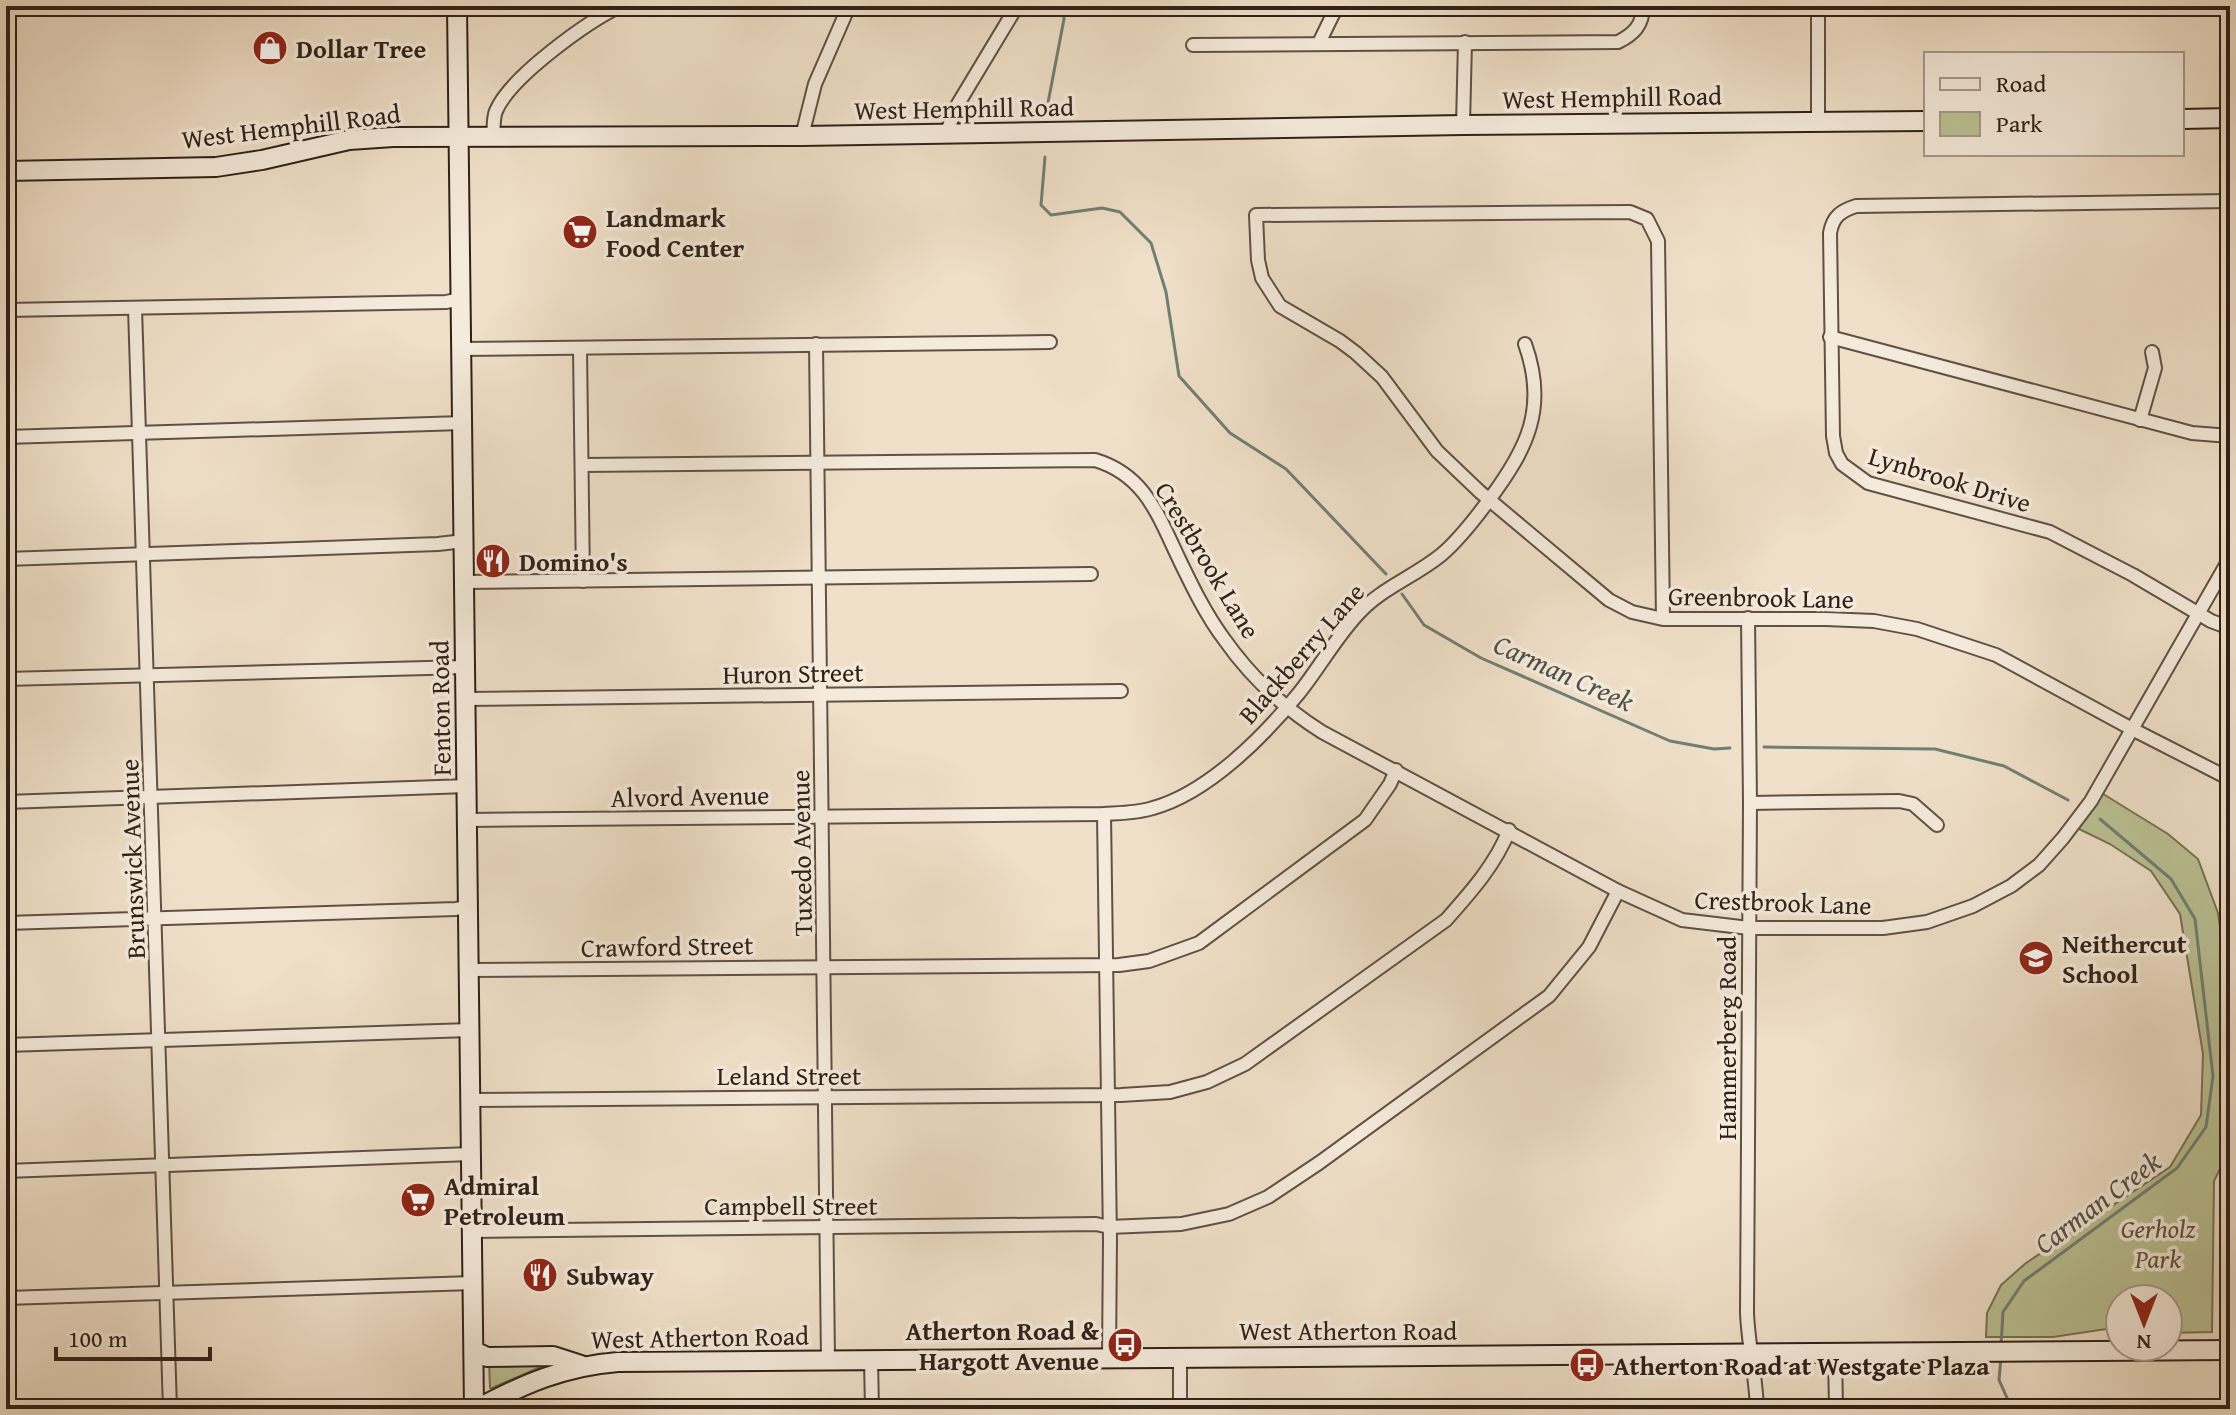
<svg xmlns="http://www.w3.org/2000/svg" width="2236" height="1415" font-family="'Gentium Book Plus',serif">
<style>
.green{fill:#bbc295;stroke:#757257;stroke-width:2}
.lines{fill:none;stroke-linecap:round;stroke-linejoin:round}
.stream{stroke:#707f75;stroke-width:3}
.street-casing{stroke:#5f5145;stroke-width:16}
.secondary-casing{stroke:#2f2119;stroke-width:22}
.street{stroke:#f5ebdc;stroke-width:12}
.secondary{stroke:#f5ebdc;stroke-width:18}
.labels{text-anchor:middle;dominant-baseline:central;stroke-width:7;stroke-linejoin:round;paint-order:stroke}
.poi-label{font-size:26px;font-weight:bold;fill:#2f2119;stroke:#f5ebdc;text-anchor:start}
.street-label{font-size:26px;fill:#2f2119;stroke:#f5ebdc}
.park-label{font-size:26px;font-style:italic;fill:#59513e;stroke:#f5ebdc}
.water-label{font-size:28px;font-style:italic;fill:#4f5047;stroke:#f5ebdc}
</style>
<rect width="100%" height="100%" fill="#f0e0c9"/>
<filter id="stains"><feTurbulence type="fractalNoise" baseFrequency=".0025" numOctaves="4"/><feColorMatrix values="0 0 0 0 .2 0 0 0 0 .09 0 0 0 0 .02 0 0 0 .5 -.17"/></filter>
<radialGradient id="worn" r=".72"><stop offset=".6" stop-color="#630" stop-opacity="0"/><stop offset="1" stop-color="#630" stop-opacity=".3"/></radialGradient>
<g class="green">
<path d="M2100,792l68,42 30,25 20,54 12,85v151l-16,32 -2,151 -44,1v-34h-48v28l-67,10h-67l1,-24 14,-28 25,-22 144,-96 31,-52 2,-61 -23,-140 -29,-43 -41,-27 -33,-16z"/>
<path d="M489,1360l63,2 -60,26h-2z"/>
</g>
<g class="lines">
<g class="stream">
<path d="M1047,108l17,-89 -1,-13"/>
<path d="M1045,157l-4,48 10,10 51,-7 18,4 31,31 15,49 13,84 51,57 56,36 100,105"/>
<path d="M1402,594l22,31 57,33 189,83 44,8 16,-1"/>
<path d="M1764,747l171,2 69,17 64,34"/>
<path d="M2001,1345l2,-33 21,-31 153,-113 29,-41 7,-51 -18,-157 -24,-40 -71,-60"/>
<path d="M2001,1357l-2,23 13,29"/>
</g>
<defs>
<g id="street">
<path d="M1818,6v115"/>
<path d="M1319,43l18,-37"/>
<path d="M1193,45l425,-3c16,-8 25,-17 25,-36"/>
<path d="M1463,125l2,-83"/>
<path d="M946,134l12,-30 59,-98"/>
<path d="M493,136c1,-8 0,-18 3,-25 14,-34 91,-89 124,-105"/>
<path d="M802,136l13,-52 34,-78"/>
<path d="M2230,201l-374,5c-15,5 -23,10 -26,27l3,203 3,17 6,11 26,19 182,49 83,43 78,46 19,7"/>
<path d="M135,308l35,1101"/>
<path d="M6,310l440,-8 15,-3"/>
<path d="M1830,337l362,96 38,3"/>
<path d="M816,344l12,1017"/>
<path d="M580,348l3,233"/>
<path d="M462,349l588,-7"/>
<path d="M2140,420l15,-52 -3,-16"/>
<path d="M6,437l457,-14"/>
<path d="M582,465l513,-5c50,15 63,55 84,99 13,27 27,56 45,80 26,37 60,69 98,93l296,159 64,29 67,8h134l44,-6 46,-16 38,-20 28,-21 24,-27 28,-37 139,-243"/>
<path d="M6,559l432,-15 26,-3"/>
<path d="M465,582l626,-8"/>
<path d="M1748,618l2,185 -3,509c1,32 9,64 10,97"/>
<path d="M1663,619l-5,-378 -11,-22 -17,-7 -374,3 2,45 4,18 18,28 60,35 16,12 26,24 55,74 43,41 129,108 23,12 31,7h163l48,2 43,8 79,26 136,74 98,50"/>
<path d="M6,679l460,-12"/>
<path d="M466,699l655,-8"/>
<path d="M6,802l461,-16"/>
<path d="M1750,803l149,-2 14,3 24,21"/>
<path d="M1104,814l6,426 -1,118"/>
<path d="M467,820l637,-6c16,-1 34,-1 49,-6 55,-15 111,-72 146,-115 20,-25 36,-54 58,-78 24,-27 57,-38 84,-60 18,-15 34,-36 48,-55 38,-51 59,-92 36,-156"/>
<path d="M6,923l450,-14 12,-3"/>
<path d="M469,970l650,-5 30,-4 50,-18 166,-123 25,-36 6,-14"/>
<path d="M6,1045l464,-15"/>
<path d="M471,1100l650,-5 49,-3 37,-10 38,-18 201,-144c24,-27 50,-56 63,-90"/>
<path d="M6,1171l465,-17"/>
<path d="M472,1231l624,-7 13,3 72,-3 48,-10 39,-17 51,-34 230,-167 40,-49 29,-56"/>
<path d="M6,1298l467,-15"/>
<path d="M1835,1352l1,57"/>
<path d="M1180,1357v52"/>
<path d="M871,1360l1,49"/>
</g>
<g id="secondary">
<path d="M457,6l17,1403"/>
<path d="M2182,119l48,-1"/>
<path d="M6,171l210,-4 46,-7 87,-20 44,-3 409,-1 661,-11 463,-4"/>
<path d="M474,1351l13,6 66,-1 28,9"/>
<path d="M477,1409c46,-25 88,-43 141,-47l1612,-12"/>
</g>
</defs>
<use href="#street" class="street-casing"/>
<use href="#secondary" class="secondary-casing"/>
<use href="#street" class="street"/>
<use href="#secondary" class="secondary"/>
</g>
<defs>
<symbol id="shop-disc" viewBox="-11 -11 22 22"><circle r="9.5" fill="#8f2418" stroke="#f5ebdc"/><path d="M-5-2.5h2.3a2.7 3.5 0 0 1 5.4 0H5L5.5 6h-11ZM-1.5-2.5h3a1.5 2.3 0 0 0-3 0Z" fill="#fff"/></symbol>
<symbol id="supermarket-disc" viewBox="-11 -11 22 22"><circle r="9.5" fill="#8f2418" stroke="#f5ebdc"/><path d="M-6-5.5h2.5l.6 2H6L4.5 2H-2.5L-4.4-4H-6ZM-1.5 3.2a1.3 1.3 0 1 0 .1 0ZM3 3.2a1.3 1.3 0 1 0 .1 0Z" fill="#fff"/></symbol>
<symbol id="restaurant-disc" viewBox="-11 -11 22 22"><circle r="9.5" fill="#8f2418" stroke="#f5ebdc"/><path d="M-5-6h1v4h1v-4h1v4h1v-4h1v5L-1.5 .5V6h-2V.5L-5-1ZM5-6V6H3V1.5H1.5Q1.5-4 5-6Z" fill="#fff"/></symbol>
<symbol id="school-disc" viewBox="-11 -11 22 22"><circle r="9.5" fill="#8f2418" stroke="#f5ebdc"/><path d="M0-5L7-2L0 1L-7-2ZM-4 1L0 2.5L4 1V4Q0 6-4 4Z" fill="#fff"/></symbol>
<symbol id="bus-disc" viewBox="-11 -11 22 22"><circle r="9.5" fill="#8f2418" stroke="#f5ebdc"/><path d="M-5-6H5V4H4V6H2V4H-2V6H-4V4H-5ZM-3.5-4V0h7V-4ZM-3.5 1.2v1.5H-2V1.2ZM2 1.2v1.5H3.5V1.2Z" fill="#fff"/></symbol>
</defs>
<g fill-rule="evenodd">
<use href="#shop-disc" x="250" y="28" width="40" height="40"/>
<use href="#supermarket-disc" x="560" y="212" width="40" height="40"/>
<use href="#restaurant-disc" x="473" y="541" width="40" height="40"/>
<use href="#school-disc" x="2016" y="938" width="40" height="40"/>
<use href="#supermarket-disc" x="398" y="1180" width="40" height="40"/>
<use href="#restaurant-disc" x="520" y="1255" width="40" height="40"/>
<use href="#bus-disc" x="1105" y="1325" width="40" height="40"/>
<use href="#bus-disc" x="1567" y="1345" width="40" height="40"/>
</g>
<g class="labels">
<g class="poi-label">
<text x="296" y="48">Dollar Tree</text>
<text x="606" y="217">Landmark<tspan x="606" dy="30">Food Center</tspan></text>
<text x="519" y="561">Domino's</text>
<text x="2062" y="943">Neithercut<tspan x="2062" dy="30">School</tspan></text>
<text x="444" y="1185">Admiral<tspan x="444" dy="30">Petroleum</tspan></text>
<text x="566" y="1275">Subway</text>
<text x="1099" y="1330" text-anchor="end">Atherton Road &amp;<tspan x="1099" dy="30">Hargott Avenue</tspan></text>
<text x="1613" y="1365">Atherton Road at Westgate Plaza</text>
</g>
<g class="street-label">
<text transform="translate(1612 97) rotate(-1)">West Hemphill Road</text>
<text transform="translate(964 108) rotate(-1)">West Hemphill Road</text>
<text transform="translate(291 126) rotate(-7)">West Hemphill Road</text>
<text transform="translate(1950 479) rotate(17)">Lynbrook Drive</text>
<text transform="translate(1208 560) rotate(59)">Crestbrook Lane</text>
<text transform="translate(1761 597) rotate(1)">Greenbrook Lane</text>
<text transform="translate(1301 653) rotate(-49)">Blackberry Lane</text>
<text transform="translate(793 673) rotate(-1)">Huron Street</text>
<text transform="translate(440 708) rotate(-91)">Fenton Road</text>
<text transform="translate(690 796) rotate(-1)">Alvord Avenue</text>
<text transform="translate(801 853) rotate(-91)">Tuxedo Avenue</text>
<text transform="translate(132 859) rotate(-92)">Brunswick Avenue</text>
<text transform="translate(1783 902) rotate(2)">Crestbrook Lane</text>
<text transform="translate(667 946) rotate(-1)">Crawford Street</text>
<text transform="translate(1726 1038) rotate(-90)">Hammerberg Road</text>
<text x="789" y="1075">Leland Street</text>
<text x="791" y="1205">Campbell Street</text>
<text x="1348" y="1330">West Atherton Road</text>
<text transform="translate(700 1337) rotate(-1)">West Atherton Road</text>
</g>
<g class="park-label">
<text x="2158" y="1228">Gerholz<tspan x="2158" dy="30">Park</tspan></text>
</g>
<g class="water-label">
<text transform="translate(1564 672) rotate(24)">Carman Creek</text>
<text transform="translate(2097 1202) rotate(-37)">Carman Creek</text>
</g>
</g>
<rect width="2236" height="1415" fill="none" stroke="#f0e0c9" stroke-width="32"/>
<rect x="8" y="8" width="2220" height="1399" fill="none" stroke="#2f2119" stroke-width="4"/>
<rect x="16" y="16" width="2204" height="1383" fill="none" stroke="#2f2119" stroke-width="2"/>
<rect x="1924" y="52" width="260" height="104" fill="#f5ebdc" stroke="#a69a8e" stroke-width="2"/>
<rect x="1940" y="78" width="40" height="12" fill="#f5ebdc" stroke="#a69a8e" stroke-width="2"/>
<text x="1996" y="92" font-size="24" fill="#2f2119">Road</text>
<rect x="1940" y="112" width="40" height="24" fill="#bbc295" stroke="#a69a8e" stroke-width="2"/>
<text x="1996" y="132" font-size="24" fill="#2f2119">Park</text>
<g transform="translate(2144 1323) rotate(180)"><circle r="38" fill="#f5ebdc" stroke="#a69a8e" stroke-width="2"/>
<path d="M0-6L14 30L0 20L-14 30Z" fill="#8f2418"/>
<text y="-12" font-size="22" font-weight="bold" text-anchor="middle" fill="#2f2119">N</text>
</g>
<path d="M56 1347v12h154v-12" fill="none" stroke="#2f2119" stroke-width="4"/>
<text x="68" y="1347" font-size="24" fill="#2f2119" stroke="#f5ebdc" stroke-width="6" paint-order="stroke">100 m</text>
<rect width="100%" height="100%" filter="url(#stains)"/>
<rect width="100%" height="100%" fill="url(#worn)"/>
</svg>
